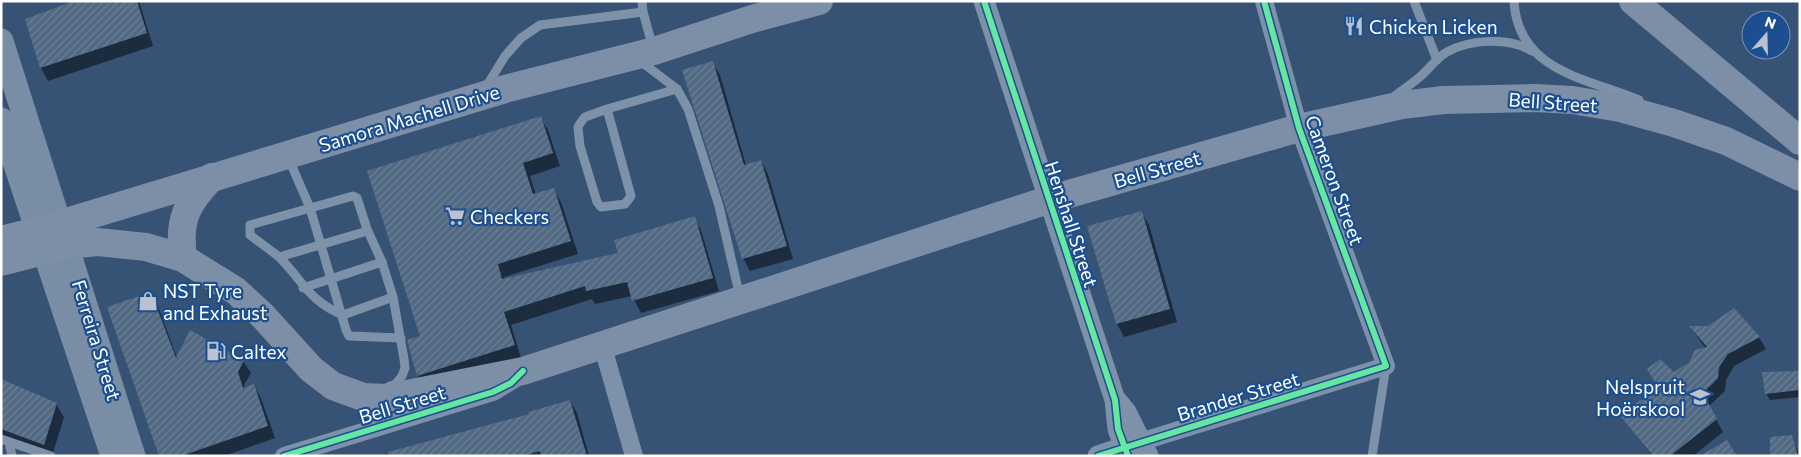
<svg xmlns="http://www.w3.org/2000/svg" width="1801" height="457" font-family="Commissioner,sans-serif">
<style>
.shadow{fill:#0007}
.building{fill:url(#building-hatch)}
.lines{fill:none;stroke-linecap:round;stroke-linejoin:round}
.service{stroke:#7d92a8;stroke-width:9}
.minor{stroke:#7d92a8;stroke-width:18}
.tertiary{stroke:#7d92a8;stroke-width:21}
.secondary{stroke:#798da4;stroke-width:25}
.primary{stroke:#7d8ea7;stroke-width:28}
.cycleway-casing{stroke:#1b4f8f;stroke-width:9}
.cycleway{stroke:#66e7a1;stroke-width:6}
.labels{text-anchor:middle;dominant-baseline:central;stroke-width:4.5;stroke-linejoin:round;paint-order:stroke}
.poi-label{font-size:19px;fill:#fff;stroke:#1b4f8f;text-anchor:start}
.street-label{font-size:19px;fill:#fff;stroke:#1b4f8f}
</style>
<defs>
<pattern id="building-hatch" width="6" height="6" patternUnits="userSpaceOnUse" patternTransform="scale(1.25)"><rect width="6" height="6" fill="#526984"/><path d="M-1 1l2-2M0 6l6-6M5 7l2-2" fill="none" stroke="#6c8096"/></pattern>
</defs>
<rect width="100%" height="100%" fill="#365274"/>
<g class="shadow">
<path d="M78,1h61l14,45 -105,35 -7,-13z"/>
<path d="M712,62l8,13 26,90 15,-4 7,13 25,85 -43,12 -7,-13z"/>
<path d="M540,117l8,13 12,36 -30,10 6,19 17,-6 8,13 17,52 -74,23 1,2 114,-25 75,-36 7,12 18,61 -78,22 -9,-17 -37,8 -3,-5 -81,26 10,33 -95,30 -8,-12 -9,-35 13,-5z"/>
<path d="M1141,212l8,13 28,97 -53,15 -7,-13z"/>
<path d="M150,294l8,12 19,52 66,3 8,12 -7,12 1,3 9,-2 7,12 14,40 -51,18h-64z"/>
<path d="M1691,328l68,9 7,12 -32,17 -8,14 -1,11 -16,15 14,26 -30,24h-41l-30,-39 41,-24 11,-20 32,-24z"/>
<path d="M1800,375v22l-30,3 -4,-7z"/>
<path d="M1,381l55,23 8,13 -12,39 -51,-18z"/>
<path d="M570,401l7,12 12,43h-210l151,-41z"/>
<path d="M1791,436l9,20h-28z"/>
</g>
<g class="building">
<path d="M74,1h63l10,32 -107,35 -15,-49z"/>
<path d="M713,61l31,104 17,-5 26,86 -45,13 -60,-189z"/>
<path d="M541,116l12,37 -30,10 10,31 21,-6 17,53 -73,23 4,15 116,-26 -4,-13 81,-24 18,62 -81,23 -5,-19 -41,9 -1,-5 -81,26 11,33 -98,31 -10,-36 13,-4 -53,-165z"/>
<path d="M1142,211l28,98 -54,15 -29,-98z"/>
<path d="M151,292l25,66 14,-28 54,30 -6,12 5,16 11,-4 14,42 -87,30h-22l-52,-149z"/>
<path d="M1734,308l26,29 -32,17 -9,13 -1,11 -15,15 14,26 -47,37h-17l-32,-39 18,-16 22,-9 -14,-23 13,-10 14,13 15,-10 6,-12 12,-3 -18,-21h19z"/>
<path d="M1800,371v19l-35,4 -3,-22z"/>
<path d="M1,379l56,24 -13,42 -43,-16z"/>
<path d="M570,400l17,56h-46l-1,-5 -17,5h-135v-4l141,-38 -1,-2z"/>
<path d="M1792,435l6,21h-28v-19z"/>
<path d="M1727,440l10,16h-37z"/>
</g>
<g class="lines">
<g class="service">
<path d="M642,1l1,11 10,36"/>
<path d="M1414,1l23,59"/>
<path d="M1514,1c4,71 73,77 125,99"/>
<path d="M640,61l37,28 11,20 31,97 21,91"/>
<path d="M486,87l19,-31 16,-18 19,-13 103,-13"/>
<path d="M1391,99c10,-8 21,-15 31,-24 8,-7 15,-18 25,-23 24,-13 61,-15 85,-1"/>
<path d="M607,109l24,87 -6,8 -24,3 -4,-5 -17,-56 -2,-19 3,-5 4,-5 22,-8 70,-20"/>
<path d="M288,157l22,51 36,122 3,6 52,2"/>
<path d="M367,229l15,33"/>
<path d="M279,257l85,-25 3,-3 -10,-31 -4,-2 -103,29v10c9,7 19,14 28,21 24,23 30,45 65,59l50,-18"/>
<path d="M303,288l79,-26 11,35 11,62 1,9 -3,8 -6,8 -8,3"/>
<path d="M1,439l50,17"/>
<path d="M9,442l3,14"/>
<path d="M1372,456l14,-90"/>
</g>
<g class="minor">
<path d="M602,344l32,112"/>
<path d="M1140,442l246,-76 -87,-238 -35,-127"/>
<path d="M284,456l209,-64 23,-14"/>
</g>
<g class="tertiary">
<path d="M984,1l131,399 3,29 10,27"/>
<path d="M1116,400l10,12 22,44"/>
<path d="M1098,456l39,-13"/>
</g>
<g class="secondary">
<path d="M1,41l132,415"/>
<path d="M1,120l112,336"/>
</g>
<g class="primary">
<path d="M1633,1l167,140"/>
<path d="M1,240l36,-9 468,-142 149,-38 98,-32 67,-18"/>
<path d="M183,258c-5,-38 3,-54 29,-81"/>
<path d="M1,262l66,-17 31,-3 48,5 37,11 53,33 26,24 49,54 22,17 30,11 24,1 136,-27 525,-171 251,-72 103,-23 42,-5 91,-2 37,2 48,8 54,15 52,18 74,36"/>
</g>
<defs>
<g id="cycleway">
<path d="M984,1l131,399 3,29 10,27"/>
<path d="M284,456l209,-64 18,-9 12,-12"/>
<path d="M1098,456l288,-90 -87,-238 -35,-127"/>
</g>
</defs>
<use href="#cycleway" class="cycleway-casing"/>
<use href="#cycleway" class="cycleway"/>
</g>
<defs>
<symbol id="restaurant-bare" viewBox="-9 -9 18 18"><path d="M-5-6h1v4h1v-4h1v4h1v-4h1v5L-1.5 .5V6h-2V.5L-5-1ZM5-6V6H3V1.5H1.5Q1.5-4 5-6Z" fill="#b9c2ce" stroke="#1b4f8f" stroke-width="2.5" paint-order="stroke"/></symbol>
<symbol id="supermarket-bare" viewBox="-9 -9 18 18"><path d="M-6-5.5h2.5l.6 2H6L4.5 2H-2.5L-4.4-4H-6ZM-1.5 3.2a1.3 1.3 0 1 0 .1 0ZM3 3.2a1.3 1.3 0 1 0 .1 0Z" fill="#b9c2ce" stroke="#1b4f8f" stroke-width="2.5" paint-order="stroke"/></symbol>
<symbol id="shop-bare" viewBox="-9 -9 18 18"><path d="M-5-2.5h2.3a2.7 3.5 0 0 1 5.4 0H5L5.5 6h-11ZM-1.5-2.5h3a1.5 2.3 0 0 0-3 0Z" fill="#b9c2ce" stroke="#1b4f8f" stroke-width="2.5" paint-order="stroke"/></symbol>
<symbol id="fuel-bare" viewBox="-9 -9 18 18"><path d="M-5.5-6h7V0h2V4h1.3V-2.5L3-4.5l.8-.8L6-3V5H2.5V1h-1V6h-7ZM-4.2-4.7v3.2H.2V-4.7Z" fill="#b9c2ce" stroke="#1b4f8f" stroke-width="2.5" paint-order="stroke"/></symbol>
<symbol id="school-bare" viewBox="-9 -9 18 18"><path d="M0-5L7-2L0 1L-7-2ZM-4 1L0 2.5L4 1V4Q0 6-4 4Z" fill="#b9c2ce" stroke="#1b4f8f" stroke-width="2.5" paint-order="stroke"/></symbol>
</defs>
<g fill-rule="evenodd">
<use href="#restaurant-bare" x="1340" y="12" width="28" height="28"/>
<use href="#supermarket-bare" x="441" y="202" width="28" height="28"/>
<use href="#shop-bare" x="134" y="287" width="28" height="28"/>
<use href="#fuel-bare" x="202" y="337" width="28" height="28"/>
<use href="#school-bare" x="1686" y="383" width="28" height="28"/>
</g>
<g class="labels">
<g class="poi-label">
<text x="1369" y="26">Chicken Licken</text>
<text x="470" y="216">Checkers</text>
<text x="163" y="290">NST Tyre<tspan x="163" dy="22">and Exhaust</tspan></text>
<text x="231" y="351">Caltex</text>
<text x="1685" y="386" text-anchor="end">Nelspruit<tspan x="1685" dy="22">Hoërskool</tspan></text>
</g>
<g class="street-label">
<text transform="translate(1553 102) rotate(4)">Bell Street</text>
<text transform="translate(409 118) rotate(-17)">Samora Machell Drive</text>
<text transform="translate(1157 169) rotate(-16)">Bell Street</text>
<text transform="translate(1335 180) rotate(70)">Cameron Street</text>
<text transform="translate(1072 224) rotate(72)">Henshall Street</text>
<text transform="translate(97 340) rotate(73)">Ferreira Street</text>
<text transform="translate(1238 396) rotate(-17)">Brander Street</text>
<text transform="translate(402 404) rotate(-17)">Bell Street</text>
</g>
</g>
<rect width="1801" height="457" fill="none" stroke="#ffffff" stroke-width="5"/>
<g transform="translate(1766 35) rotate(20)"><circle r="24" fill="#1b4f8f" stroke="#7695bc"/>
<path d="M0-4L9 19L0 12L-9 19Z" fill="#b9c2ce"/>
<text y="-8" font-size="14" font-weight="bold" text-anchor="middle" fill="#ffffff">N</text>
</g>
</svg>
